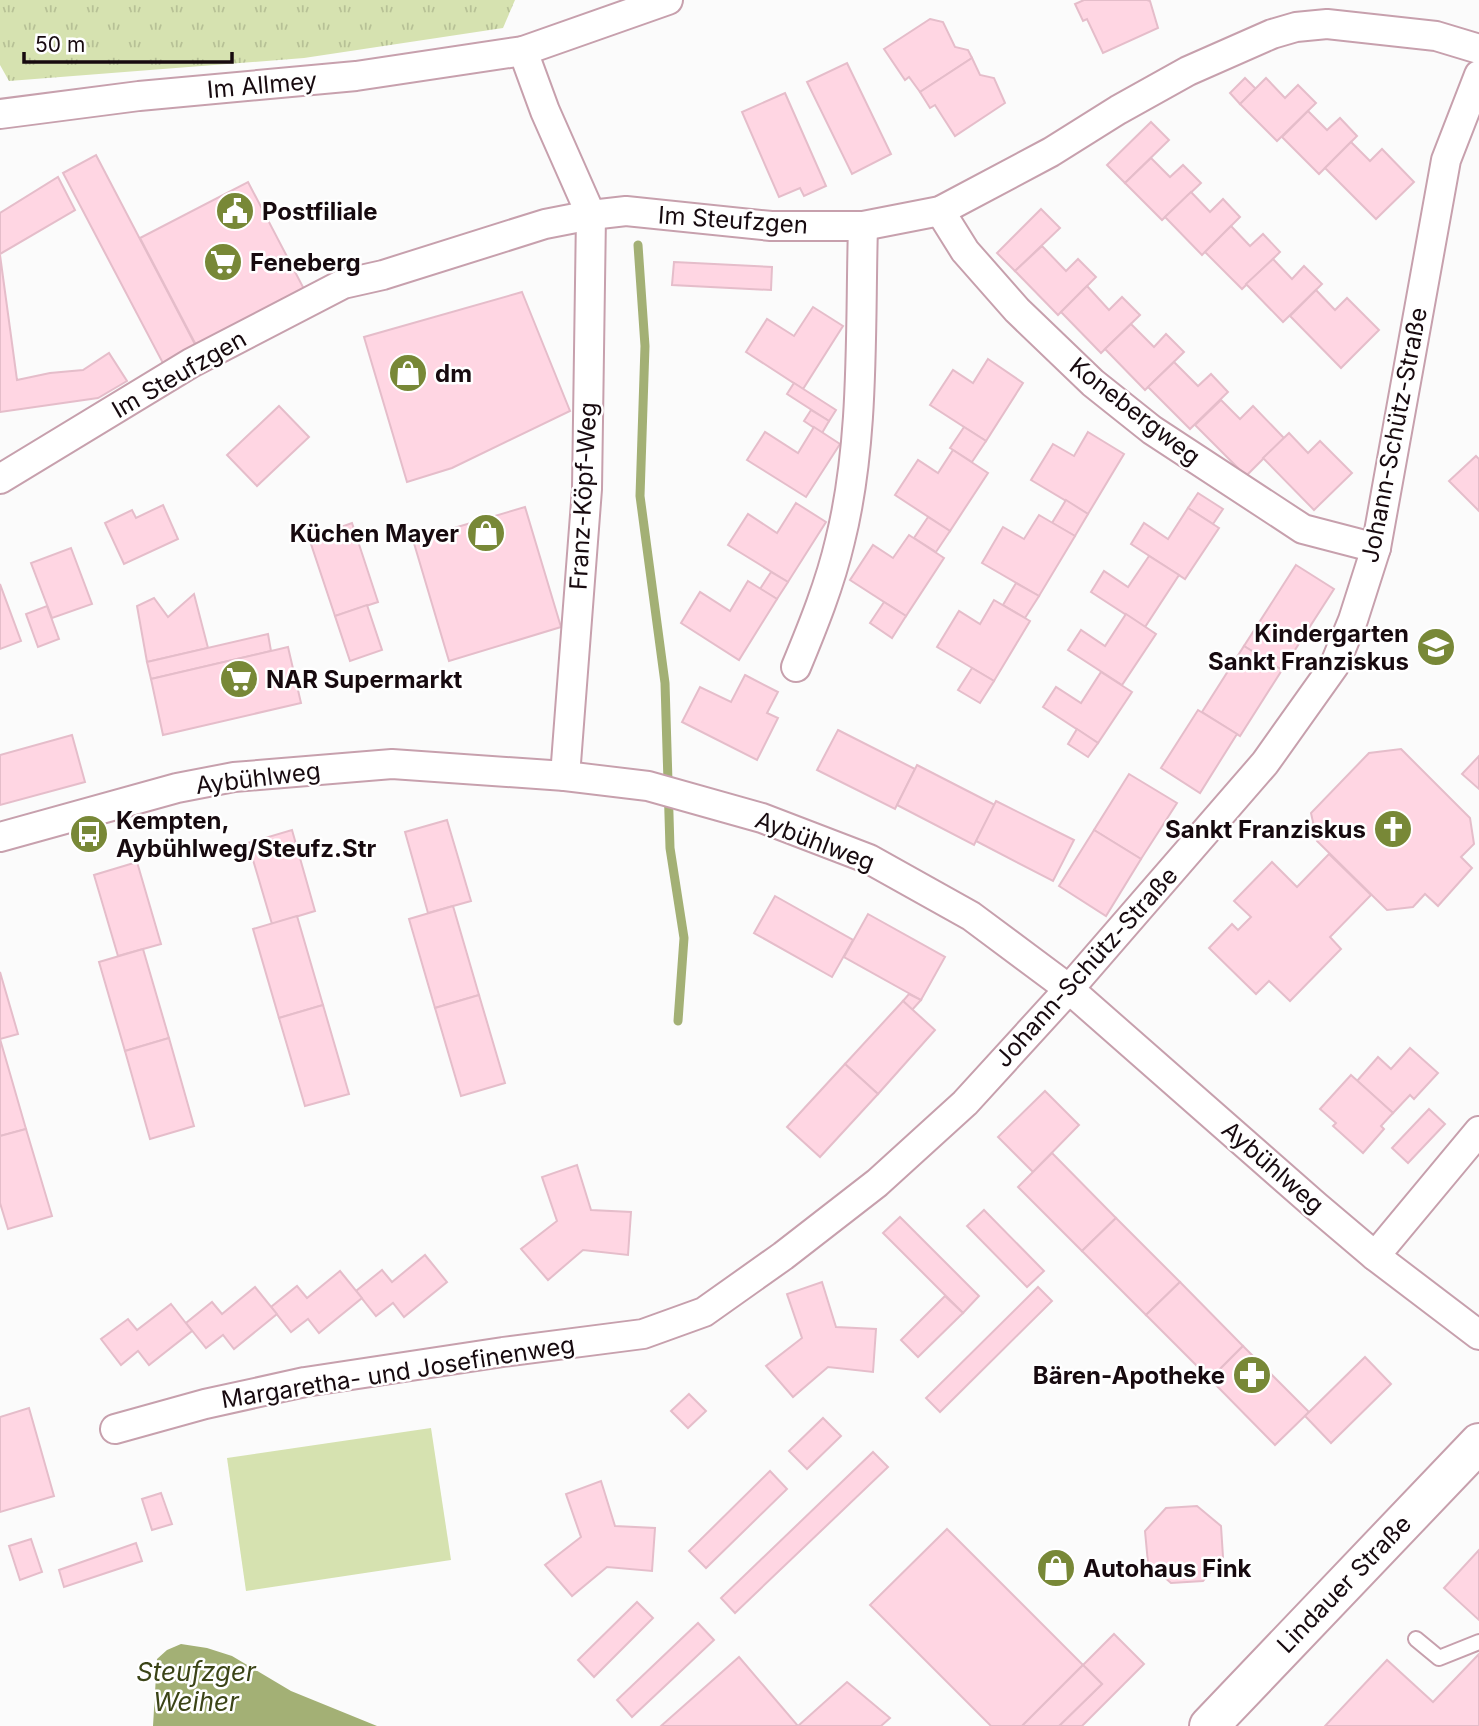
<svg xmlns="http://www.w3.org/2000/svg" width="1479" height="1726" font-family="Inter,sans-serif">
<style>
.grass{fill:url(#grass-tufts)}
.pitch{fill:#d6e2b0}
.water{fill:#a3b075}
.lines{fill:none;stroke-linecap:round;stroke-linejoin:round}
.stream{stroke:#a3b075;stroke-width:9}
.building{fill:#ffd6e3;stroke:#e5bdca;stroke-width:2}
.service-casing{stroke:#c7a0ad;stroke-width:18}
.minor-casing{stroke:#c7a0ad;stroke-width:32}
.secondary-casing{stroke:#c7a0ad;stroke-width:42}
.service{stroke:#fff;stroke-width:14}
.minor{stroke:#fff;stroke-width:28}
.secondary{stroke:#fff;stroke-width:38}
.labels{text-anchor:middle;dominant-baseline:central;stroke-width:5;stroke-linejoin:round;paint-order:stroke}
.street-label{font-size:24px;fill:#170a0f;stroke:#fff}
.poi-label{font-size:24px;font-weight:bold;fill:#170a0f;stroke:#fff;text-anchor:start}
.water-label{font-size:26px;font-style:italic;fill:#3b4417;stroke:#fff}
</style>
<defs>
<pattern id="grass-tufts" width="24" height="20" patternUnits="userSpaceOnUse" patternTransform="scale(1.75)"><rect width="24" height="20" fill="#d6e2b0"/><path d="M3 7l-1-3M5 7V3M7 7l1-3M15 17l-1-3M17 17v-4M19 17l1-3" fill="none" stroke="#b7c196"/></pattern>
</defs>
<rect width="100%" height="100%" fill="#fbfbfb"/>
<path class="grass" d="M0,0h515l-12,28 -199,30 -295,23 -9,-16z"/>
<path class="pitch" d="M431,1428l20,132 -205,31 -19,-133z"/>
<path class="water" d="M181,1644l26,4 25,8 59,35 86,35h-224l4,-67 10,-9z"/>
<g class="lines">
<path class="stream" d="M638,245l7,101 -5,150 25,187 5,165 14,90 -6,83"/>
</g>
<g class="building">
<path d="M1084,0h63l3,1 8,27 -55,25 -16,-34 -4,2 -8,-17z"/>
<path d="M930,19l13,3 12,25 13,3 4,8 -52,34 -11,-15 -4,3 -21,-31z"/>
<path d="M972,58l8,17 14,3 11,25 -50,33 -20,-31 -5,3 -10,-16z"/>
<path d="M847,63l44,91 -39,20 -45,-92z"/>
<path d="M1245,78l11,11 -16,15 -10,-11z"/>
<path d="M1266,78l19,20 13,-13 18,18 -39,38 -37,-37z"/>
<path d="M785,93l41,93 -22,10 -4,-8 -21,9 -37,-85z"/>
<path d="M1308,111l19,19 13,-12 17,18 -38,38 -37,-37z"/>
<path d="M1151,122l18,18 -44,43 -18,-18z"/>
<path d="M1351,142l19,19 12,-12 32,33 -38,37 -51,-51z"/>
<path d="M96,155l102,195 -33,17 -102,-194z"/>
<path d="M1151,158l19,19 13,-12 18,18 -39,37 -37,-37z"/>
<path d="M58,177l17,33 -75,44v-41z"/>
<path d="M248,182l56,107 -108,56 -56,-107z"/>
<path d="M1191,192l19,20 13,-13 17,18 -38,38 -37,-38z"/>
<path d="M1041,209l19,19 -45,43 -18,-18z"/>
<path d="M1231,226l19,20 13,-12 17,18 -38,37 -37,-37z"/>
<path d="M1042,246l24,25 12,-12 18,18 -38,38 -43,-44z"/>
<path d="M0,255l17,125 33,-7 33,-3 26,-17 18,28 -29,17 -98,14z"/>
<path d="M1273,259l19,20 12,-13 18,18 -39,38 -37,-38z"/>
<path d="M674,262l98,5 -1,23 -99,-5z"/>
<path d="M1087,286l22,24 13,-13 18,18 -39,38 -40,-41z"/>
<path d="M1316,290l19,20 12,-12 32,32 -38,38 -51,-52z"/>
<path d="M522,292l48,119 -118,57 -45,14 -43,-145z"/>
<path d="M813,307l30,19 -40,63 -57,-37 21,-33 27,17z"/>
<path d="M1131,324l23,23 12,-13 18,18 -39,38 -40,-41z"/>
<path d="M988,359l35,24 -37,58 -56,-36 23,-35 20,13z"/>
<path d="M1174,362l24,24 13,-12 17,18 -38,37 -42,-42z"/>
<path d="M794,383l42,27 -7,11 -42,-27z"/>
<path d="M1221,400l19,19 13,-13 31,32 -38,38 -51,-51z"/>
<path d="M279,406l30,31 -52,49 -30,-31z"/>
<path d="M811,410l18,11 -7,12 -18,-12z"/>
<path d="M814,427l26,17 -34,53 -59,-37 18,-28 33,21z"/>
<path d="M964,427l22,14 -14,21 -22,-14z"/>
<path d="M1088,432l36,22 -36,60 -57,-34 22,-36 21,12z"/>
<path d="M1289,433l19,20 12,-12 32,32 -38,37 -51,-52z"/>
<path d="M953,450l35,23 -38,58 -55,-36 23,-35 20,13z"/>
<path d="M1476,456l3,3v52l-30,-30z"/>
<path d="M1198,493l25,16 -10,15 -25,-16z"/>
<path d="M1066,500l22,14 -13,22 -23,-13z"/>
<path d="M796,503l30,19 -38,60 -60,-37 20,-31 29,19z"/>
<path d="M163,505l15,34 -54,25 -19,-41 27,-13 4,8z"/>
<path d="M525,507l36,120 -112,34 -36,-121z"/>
<path d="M1188,508l31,20 -34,51 -54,-35 13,-21 24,16z"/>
<path d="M1039,515l36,21 -36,60 -57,-33 21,-36 21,12z"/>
<path d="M928,517l22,14 -14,21 -22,-14z"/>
<path d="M352,523l26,79 -43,14 -26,-78z"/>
<path d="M909,535l35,23 -38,58 -56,-36 23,-35 20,13z"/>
<path d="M71,548l21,56 -40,14 -21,-55z"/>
<path d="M1149,556l30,19 -34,52 -54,-35 13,-21 24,16z"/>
<path d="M1296,565l38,24 -52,81 -38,-24z"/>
<path d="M771,572l17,10 -11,17 -17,-10z"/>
<path d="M748,581l29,18 -38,61 -58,-37 19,-31 30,19z"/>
<path d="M1016,583l23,13 -14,22 -22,-13z"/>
<path d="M0,584l21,57 -21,8z"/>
<path d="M194,594l14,54 -61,14 -10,-56 17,-8 14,19z"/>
<path d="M994,600l36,21 -36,60 -57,-34 22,-36 21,13z"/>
<path d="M884,602l22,14 -14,22 -22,-15z"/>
<path d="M367,605l15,45 -32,11 -15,-45z"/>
<path d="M47,606l12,33 -21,8 -12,-33z"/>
<path d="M1126,614l30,20 -34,51 -54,-35 13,-20 24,16z"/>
<path d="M268,634l3,17 -120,28 -4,-17z"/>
<path d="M1244,646l38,24 -42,66 -38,-24z"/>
<path d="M288,647l13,56 -138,32 -12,-56z"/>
<path d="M972,668l22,13 -14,22 -22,-13z"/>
<path d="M1101,672l31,20 -34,51 -55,-36 13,-20 25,16z"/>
<path d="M745,675l33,17 -11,21 11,5 -21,42 -75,-38 18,-35 31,15z"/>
<path d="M1198,710l39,24 -37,59 -39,-25z"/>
<path d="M1077,729l21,14 -10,14 -20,-13z"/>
<path d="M838,730l77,39 -20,40 -78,-39z"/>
<path d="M72,735l13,47 -85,23v-50z"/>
<path d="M1401,749l69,69 4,26 -13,13 11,11 -34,38 -13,-12 -12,13 -26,3 -70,-69 -6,-28 58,-60z"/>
<path d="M1479,756v33l-17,-15z"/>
<path d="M917,765l78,40 -21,40 -77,-40z"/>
<path d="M1129,774l48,29 -36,56 -47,-29z"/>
<path d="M996,801l78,39 -21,41 -77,-40z"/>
<path d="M447,820l24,81 -43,12 -23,-81z"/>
<path d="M292,830l23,81 -43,13 -24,-81z"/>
<path d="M1094,830l47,29 -35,57 -47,-30z"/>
<path d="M1329,854l42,41 -41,42 11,12 -51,52 -21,-20 -13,13 -47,-46 23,-24 6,6 13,-13 -17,-16 38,-39 25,25z"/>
<path d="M137,862l24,82 -43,12 -24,-81z"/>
<path d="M775,896l78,44 -21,37 -78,-44z"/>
<path d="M453,906l26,89 -44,13 -26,-89z"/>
<path d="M868,914l77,43 -24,43 -77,-43z"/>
<path d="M297,916l26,89 -44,13 -26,-89z"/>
<path d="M143,949l26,89 -44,13 -26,-89z"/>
<path d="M0,972l18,62 -18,5z"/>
<path d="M909,994l12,6 -9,10 -9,-9z"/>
<path d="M479,995l26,88 -44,13 -26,-88z"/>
<path d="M903,1001l32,29 -57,64 -33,-30z"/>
<path d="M323,1005l26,89 -44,12 -26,-88z"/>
<path d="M169,1038l25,88 -44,13 -25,-88z"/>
<path d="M0,1039l26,90 -26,7z"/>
<path d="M1410,1048l28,25 -24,26 -4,-4 -17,18 -36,-32 21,-24 13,12z"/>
<path d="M845,1064l33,30 -58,63 -33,-30z"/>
<path d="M1351,1075l42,38 -12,13 3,3 -21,24 -30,-27 3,-3 -16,-14z"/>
<path d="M1045,1091l34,34 -46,47 -35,-35z"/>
<path d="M1429,1109l16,15 -37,39 -16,-15z"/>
<path d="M26,1129l26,87 -44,13 -8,-26v-67z"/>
<path d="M1052,1153l64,65 -34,33 -64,-64z"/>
<path d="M577,1165l14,45 40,2 -3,43 -45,-5 -35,30 -27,-31 36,-28 -15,-44z"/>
<path d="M984,1210l60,61 -17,16 -60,-61z"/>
<path d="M900,1217l79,79 -16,17 -80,-80z"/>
<path d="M1116,1218l64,64 -34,33 -64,-64z"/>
<path d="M425,1255l22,27 -43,35 -11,-14 -17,13 -20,-25 26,-21 10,12z"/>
<path d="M340,1271l22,27 -43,35 -11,-14 -17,13 -20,-25 26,-21 10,12z"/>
<path d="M822,1282l14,45 40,2 -3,43 -45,-5 -35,30 -27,-31 36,-28 -15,-44z"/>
<path d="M1180,1282l63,64 -33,33 -64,-64z"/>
<path d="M255,1287l22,27 -43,35 -11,-14 -17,13 -20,-25 26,-21 10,12z"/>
<path d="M1038,1287l14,14 -112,111 -14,-14z"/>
<path d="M945,1296l18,17 -45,44 -17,-17z"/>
<path d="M171,1304l21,27 -43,34 -11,-14 -17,14 -20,-26 27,-20 9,11z"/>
<path d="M1243,1346l66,66 -34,33 -65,-66z"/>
<path d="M1365,1357l26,27 -60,59 -26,-27z"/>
<path d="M689,1394l17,17 -18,17 -17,-17z"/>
<path d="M29,1408l25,88 -54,16v-95z"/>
<path d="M823,1418l18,18 -34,33 -18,-18z"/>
<path d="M873,1452l15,15 -153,146 -14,-15z"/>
<path d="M770,1471l17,18 -81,79 -17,-17z"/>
<path d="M601,1481l14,45 40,2 -3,43 -45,-4 -35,29 -27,-31 36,-28 -15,-43z"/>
<path d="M161,1493l11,31 -20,6 -10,-31z"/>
<path d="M1197,1506l24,20 2,31 -20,24 -32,2 -23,-20 -3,-32 21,-23z"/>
<path d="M947,1529l136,136 -61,61h-31l-121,-121z"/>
<path d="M31,1539l11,33 -22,8 -11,-34z"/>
<path d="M136,1543l6,18 -78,26 -5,-17z"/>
<path d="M1479,1550v70l-35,-32z"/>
<path d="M637,1602l16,16 -59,59 -16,-17z"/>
<path d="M698,1623l16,17 -82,77 -15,-17z"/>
<path d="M1114,1634l30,30 -62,62h-23l43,-42 -19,-19z"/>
<path d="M1479,1654v72h-154l62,-66 46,42z"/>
<path d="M739,1657l59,69h-137z"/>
<path d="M1083,1665l19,19 -43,42h-37z"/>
<path d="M847,1682l43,36 -9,8h-83z"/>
</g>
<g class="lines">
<defs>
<path id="service" d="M1416,1639l23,19 40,-16"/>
<g id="minor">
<path d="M523,51l22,60 46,104 -4,274 -22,287"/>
<path d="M0,114l139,-18 217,-20 167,-25 145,-51"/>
<path d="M940,211l25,40 52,59 76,73 59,47 151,99 73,19"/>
<path d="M0,479l191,-116 152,-79 40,-9 162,-51 46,-9 35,-4 145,15h92l77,-15 111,-59 67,-42 70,-39 84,-37 24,-7 31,-3 109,12 43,13"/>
<path d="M796,667c17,-41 34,-83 44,-126 25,-100 20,-213 23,-315"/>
<path d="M0,837l177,-49 57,-11 158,-13 173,12 83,10 114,32 107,41 102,57 98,73 247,217 59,50 104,79"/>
<path d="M1375,1256l104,-125"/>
<path d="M115,1429l90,-25 100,-22 198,-30 140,-18 61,-22 79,-56 94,-73 88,-80 104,-114 196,-226 69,-97 19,-46 23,-72 70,-388 33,-85"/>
</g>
<path id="secondary" d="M1209,1726l270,-283"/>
</defs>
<use href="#service" class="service-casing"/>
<use href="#minor" class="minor-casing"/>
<use href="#secondary" class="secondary-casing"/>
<use href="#service" class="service"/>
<use href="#minor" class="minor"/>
<use href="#secondary" class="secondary"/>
</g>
<defs>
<symbol id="civic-disc" viewBox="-11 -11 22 22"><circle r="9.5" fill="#788837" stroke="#fff"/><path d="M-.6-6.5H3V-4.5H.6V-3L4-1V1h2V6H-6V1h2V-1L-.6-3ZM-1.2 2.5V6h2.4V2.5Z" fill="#fff"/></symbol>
<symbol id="supermarket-disc" viewBox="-11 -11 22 22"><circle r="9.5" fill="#788837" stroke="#fff"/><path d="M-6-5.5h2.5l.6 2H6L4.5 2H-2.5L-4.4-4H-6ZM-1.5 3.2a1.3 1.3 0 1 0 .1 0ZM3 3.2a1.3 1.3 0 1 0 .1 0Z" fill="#fff"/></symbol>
<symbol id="shop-disc" viewBox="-11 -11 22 22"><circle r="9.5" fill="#788837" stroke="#fff"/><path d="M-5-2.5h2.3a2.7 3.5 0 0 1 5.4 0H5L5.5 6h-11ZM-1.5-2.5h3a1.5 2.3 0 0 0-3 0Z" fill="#fff"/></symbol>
<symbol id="school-disc" viewBox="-11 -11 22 22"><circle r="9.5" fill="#788837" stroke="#fff"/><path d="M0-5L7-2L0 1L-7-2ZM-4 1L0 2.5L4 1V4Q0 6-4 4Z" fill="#fff"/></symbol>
<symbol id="church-disc" viewBox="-11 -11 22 22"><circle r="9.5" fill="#788837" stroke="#fff"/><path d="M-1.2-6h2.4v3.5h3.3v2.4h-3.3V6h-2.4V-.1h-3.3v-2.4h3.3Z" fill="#fff"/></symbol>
<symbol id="bus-disc" viewBox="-11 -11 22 22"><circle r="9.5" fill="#788837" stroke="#fff"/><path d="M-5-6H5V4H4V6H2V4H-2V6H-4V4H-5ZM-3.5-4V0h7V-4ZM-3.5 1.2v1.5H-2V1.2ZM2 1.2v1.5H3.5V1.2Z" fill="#fff"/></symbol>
<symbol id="pharmacy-disc" viewBox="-11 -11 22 22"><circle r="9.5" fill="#788837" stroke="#fff"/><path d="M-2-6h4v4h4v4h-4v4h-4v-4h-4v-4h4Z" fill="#fff"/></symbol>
</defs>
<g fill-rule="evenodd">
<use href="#civic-disc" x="213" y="189" width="44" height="44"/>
<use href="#supermarket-disc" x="201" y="240" width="44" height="44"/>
<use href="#shop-disc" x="386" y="351" width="44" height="44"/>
<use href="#shop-disc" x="464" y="511" width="44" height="44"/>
<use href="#school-disc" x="1414" y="625" width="44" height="44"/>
<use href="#supermarket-disc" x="217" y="657" width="44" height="44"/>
<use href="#church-disc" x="1371" y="807" width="44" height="44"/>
<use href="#bus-disc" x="67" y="812" width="44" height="44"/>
<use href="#pharmacy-disc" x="1230" y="1353" width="44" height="44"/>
<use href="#shop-disc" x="1034" y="1546" width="44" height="44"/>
</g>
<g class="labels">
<g class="street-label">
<text transform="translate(262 85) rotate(-5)">Im Allmey</text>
<text transform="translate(733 220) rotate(4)">Im Steufzgen</text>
<text transform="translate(179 374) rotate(-30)">Im Steufzgen</text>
<text transform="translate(1135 411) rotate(38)">Konebergweg</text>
<text transform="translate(1394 435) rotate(-79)">Johann-Schütz-Straße</text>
<text transform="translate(583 496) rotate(-87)">Franz-Köpf-Weg</text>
<text transform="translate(258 778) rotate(-7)">Aybühlweg</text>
<text transform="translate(815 841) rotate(21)">Aybühlweg</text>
<text transform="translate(1086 967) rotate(-48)">Johann-Schütz-Straße</text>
<text transform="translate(1273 1167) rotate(41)">Aybühlweg</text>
<text transform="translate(398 1372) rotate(-9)">Margaretha- und Josefinenweg</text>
<text transform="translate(1344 1584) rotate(-46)">Lindauer Straße</text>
</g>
<g class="poi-label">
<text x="262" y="211">Postfiliale</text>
<text x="250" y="262">Feneberg</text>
<text x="435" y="373">dm</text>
<text x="459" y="533" text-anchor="end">Küchen Mayer</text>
<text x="1409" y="633" text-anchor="end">Kindergarten<tspan x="1409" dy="28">Sankt Franziskus</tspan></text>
<text x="266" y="679">NAR Supermarkt</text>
<text x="116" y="820">Kempten,<tspan x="116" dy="28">Aybühlweg/Steufz.Str</tspan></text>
<text x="1366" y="829" text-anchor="end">Sankt Franziskus</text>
<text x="1225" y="1375" text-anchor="end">Bären-Apotheke</text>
<text x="1083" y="1568">Autohaus Fink</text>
</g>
<g class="water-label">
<text x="196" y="1671">Steufzger<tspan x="196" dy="30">Weiher</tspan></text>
</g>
</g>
<path d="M24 52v10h208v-10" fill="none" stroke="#170a0f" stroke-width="3.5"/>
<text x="35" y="52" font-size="21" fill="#170a0f" stroke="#ffffff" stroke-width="5" paint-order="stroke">50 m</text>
</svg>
